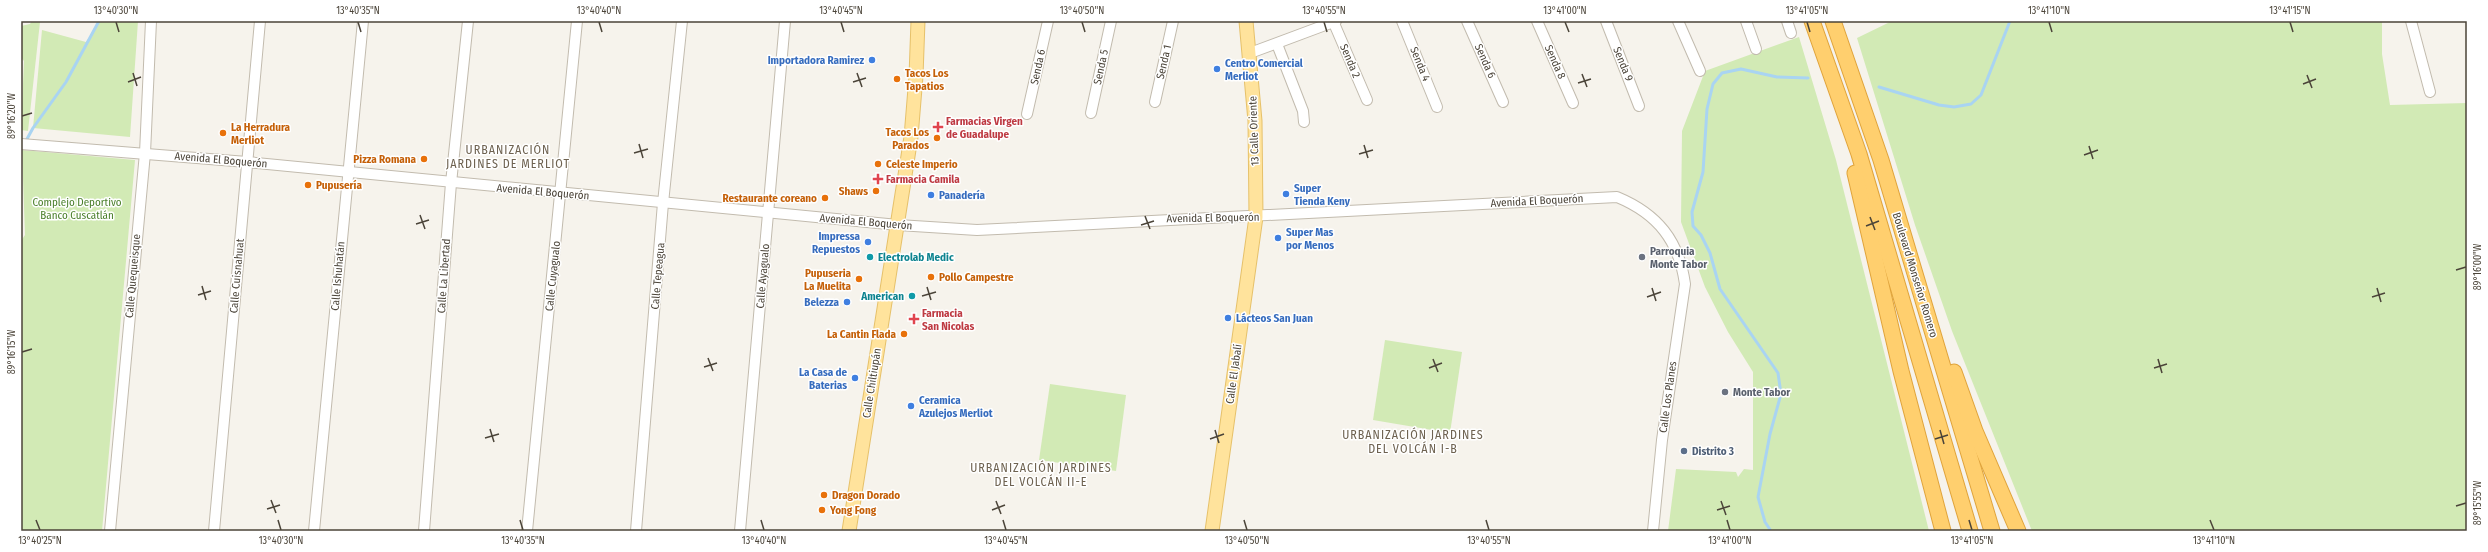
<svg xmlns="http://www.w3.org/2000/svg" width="2488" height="552" font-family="'Fira Sans Condensed',sans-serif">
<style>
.green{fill:#d2eab5}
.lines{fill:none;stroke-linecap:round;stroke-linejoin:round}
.stream{stroke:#a9d4f2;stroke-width:3}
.minor-casing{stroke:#c2bbae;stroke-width:12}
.major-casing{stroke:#e6c16a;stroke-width:15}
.highway-casing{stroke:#e0a43c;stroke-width:17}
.minor{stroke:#fff;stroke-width:10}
.major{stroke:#ffe39c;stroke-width:13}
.highway{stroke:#ffcf6e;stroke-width:15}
.ticks{fill:none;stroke:#4b4439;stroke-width:1.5}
.shop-dot{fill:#3f7fe0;stroke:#fff;stroke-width:1.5}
.food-dot{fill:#e8710a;stroke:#fff;stroke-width:1.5}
.health-dot{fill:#e0444e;stroke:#fff;stroke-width:1.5}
.culture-dot{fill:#0f9aa8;stroke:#fff;stroke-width:1.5}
.worship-dot{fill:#6b7280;stroke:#fff;stroke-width:1.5}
.service-dot{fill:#5c6f8a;stroke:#fff;stroke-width:1.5}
.labels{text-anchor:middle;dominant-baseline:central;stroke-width:3;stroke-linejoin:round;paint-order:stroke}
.shop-label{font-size:11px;font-weight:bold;fill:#366cbe;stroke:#fff;text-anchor:start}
.street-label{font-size:11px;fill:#4b4439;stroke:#fff}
.food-label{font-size:11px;font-weight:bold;fill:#c56008;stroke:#fff;text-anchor:start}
.health-label{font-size:11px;font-weight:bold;fill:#be3a42;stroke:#fff;text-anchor:start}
.park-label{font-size:11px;fill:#4a7f2a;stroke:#fff}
.worship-label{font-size:11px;font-weight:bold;fill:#5b616d;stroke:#fff;text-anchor:start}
.culture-label{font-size:11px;font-weight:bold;fill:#0d838f;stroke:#fff;text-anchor:start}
.service-label{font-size:11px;font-weight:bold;fill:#4e5e75;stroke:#fff;text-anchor:start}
.neighbourhood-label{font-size:12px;letter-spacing:1px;fill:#6e6250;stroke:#fff}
.neatline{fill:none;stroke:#4b4439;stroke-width:1.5}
.ticks-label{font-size:10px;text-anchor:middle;fill:#4b4439}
</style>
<rect width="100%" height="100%" fill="#f6f3ec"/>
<g class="green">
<path d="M32,21l8,1 -12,109 -7,-1 3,-69 -3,-4v-31l9,-2z"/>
<path d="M100,21h38l-8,116 -97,-9 9,-98 44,12z"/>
<path d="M1892,21h490v33l8,51 77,-2v428h-435l-80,-200 -37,-106 -58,-187z"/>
<path d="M1799,37l37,123 93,371h-261l8,-62 60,3 2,5 6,-8 9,1v-98l-25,-40 -23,-45 -24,-65 1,-91 23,-60z"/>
<path d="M22,150l113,10 -33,371h-81v-290l4,-6z"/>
<path d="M1385,340l77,12 -12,81 -77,-13z"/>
<path d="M1050,384l76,11 -10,76 -77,-11z"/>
</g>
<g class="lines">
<g class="stream">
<path d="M1879,87l60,18 15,2 17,-3 10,-9 29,-74"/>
<path d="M21,150l12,-22 33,-46 33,-61"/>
<path d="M1771,531l-6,-9 -7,-25 12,-63 11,-40 -3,-21 -58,-84 -10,-36 -9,-18 -8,-9 -1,-14 11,-40 4,-63 6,-25 9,-11 19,-4 36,8 31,1"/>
</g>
<defs>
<g id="minor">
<path d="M1333,21l34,79"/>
<path d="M1402,21l35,86"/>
<path d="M1467,21l36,81"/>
<path d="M1537,21l36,82"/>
<path d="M1606,21l33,85"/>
<path d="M1678,21l22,50"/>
<path d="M1746,21l10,28"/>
<path d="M1787,21l4,12"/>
<path d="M2411,21l19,71"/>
<path d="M1277,44l26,67 1,11"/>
<path d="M1250,53l86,-32"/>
<path d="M1155,102l18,-81"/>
<path d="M1091,113l20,-92"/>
<path d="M1027,114l21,-93"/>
<path d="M21,144l226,18 651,63 79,5 640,-33c41,17 62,44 68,87l-23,156 -9,91"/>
<path d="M110,531l35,-378 6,-132"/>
<path d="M214,531l46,-510"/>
<path d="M314,531l49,-510"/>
<path d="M424,531l27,-348 17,-162"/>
<path d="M527,531l50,-510"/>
<path d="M636,531l27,-328 19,-182"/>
<path d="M740,531l45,-510"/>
</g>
<g id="major">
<path d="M849,531l62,-394 5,-61 2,-55"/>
<path d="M1212,531l44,-314 -1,-96 -9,-100"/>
</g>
<g id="highway">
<path d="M1812,21l47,133 111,377"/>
<path d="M1833,21l48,139 111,371"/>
<path d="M1855,173l46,198 42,160"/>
<path d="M1954,372l21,59 43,100"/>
</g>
</defs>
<use href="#minor" class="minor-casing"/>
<use href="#major" class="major-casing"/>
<use href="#highway" class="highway-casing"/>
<use href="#minor" class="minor"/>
<use href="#major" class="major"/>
<use href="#highway" class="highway"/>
</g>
<path class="ticks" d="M116,22l3,10M358,22l3,10M599,22l3,10M841,22l3,10M1082,22l3,10M1324,22l3,10M1565,22l4,10M1807,22l3,10M2049,22l3,10M2290,22l3,10M133,73l4,13M857,73l5,14M1582,74l5,13M2307,75l5,13M128,82l13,-5M853,82l13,-4M1578,83l13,-4M2303,84l13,-5M22,116l10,-3M639,144l4,14M1364,145l4,13M2089,146l4,13M634,153l14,-4M1359,154l14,-4M2084,155l14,-5M420,215l5,14M1145,216l5,13M1870,217l5,13M416,224l13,-4M1141,225l13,-4M1866,226l13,-5M2456,270l10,-3M202,286l4,14M927,287l4,13M1652,288l4,13M2377,288l4,14M198,295l13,-4M922,296l14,-4M1647,297l14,-5M2372,297l13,-4M22,352l10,-3M708,358l5,13M1433,359l5,13M2158,359l4,14M704,367l13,-4M1429,368l13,-5M2154,368l13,-4M490,429l4,13M1215,430l4,13M1940,430l4,14M485,438l14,-4M1210,439l14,-5M1935,439l13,-4M271,500l5,13M996,501l5,13M1721,501l5,14M2456,506l10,-3M267,509l13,-4M992,510l13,-5M1717,510l13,-4M36,520l4,10M278,520l3,10M520,520l3,10M761,520l3,10M1003,520l3,10M1244,520l3,10M1486,520l3,10M1727,520l3,10M1969,520l3,10M2210,520l4,10"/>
<g class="shop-dot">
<circle cx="872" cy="60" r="4"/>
<circle cx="1217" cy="69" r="4"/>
<circle cx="1286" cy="194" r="4"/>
<circle cx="931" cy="195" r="4"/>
<circle cx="1278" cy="238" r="4"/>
<circle cx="868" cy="242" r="4"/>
<circle cx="847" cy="302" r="4"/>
<circle cx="1228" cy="318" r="4"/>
<circle cx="855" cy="378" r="4"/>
<circle cx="911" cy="406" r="4"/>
</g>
<g class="food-dot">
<circle cx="897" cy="79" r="4"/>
<circle cx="223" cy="133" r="4"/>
<circle cx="937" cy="138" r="4"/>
<circle cx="424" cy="159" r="4"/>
<circle cx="878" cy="164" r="4"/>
<circle cx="308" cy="185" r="4"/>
<circle cx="876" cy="191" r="4"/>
<circle cx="825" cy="198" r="4"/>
<circle cx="931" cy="277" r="4"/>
<circle cx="859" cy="279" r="4"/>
<circle cx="904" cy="334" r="4"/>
<circle cx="824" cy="495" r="4"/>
<circle cx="822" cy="510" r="4"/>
</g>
<g class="health-dot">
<path d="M936 121h4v4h4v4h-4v4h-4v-4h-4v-4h4z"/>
<path d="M876 173h4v4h4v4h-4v4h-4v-4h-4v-4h4z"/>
<path d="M912 313h4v4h4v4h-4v4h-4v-4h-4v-4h4z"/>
</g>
<g class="culture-dot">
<circle cx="870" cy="257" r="4"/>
<circle cx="912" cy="296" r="4"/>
</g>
<g class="worship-dot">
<circle cx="1642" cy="257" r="4"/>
<circle cx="1725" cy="392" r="4"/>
</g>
<circle class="service-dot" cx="1684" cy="451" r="4"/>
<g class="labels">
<g class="shop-label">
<text x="864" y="60" text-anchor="end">Importadora Ramirez</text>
<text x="1225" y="63">Centro Comercial<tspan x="1225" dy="13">Merliot</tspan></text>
<text x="1294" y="188">Super<tspan x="1294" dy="13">Tienda Keny</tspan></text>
<text x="939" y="195">Panadería</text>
<text x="1286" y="232">Super Mas<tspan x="1286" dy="13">por Menos</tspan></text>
<text x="860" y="236" text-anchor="end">Impressa<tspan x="860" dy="13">Repuestos</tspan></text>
<text x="839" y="302" text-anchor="end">Belezza</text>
<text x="1236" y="318">Lácteos San Juan</text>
<text x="847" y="372" text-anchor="end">La Casa de<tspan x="847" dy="13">Baterias</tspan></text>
<text x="919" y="400">Ceramica<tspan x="919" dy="13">Azulejos Merliot</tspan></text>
</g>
<g class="street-label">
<text transform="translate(1350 61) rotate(67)">Senda 2</text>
<text transform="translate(1485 61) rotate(66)">Senda 6</text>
<text transform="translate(1164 62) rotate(-77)">Senda 1</text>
<text transform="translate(1555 62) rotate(66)">Senda 8</text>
<text transform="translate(1420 64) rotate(68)">Senda 4</text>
<text transform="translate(1623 64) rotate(68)">Senda 9</text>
<text transform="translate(1038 67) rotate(-78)">Senda 6</text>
<text transform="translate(1101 67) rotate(-78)">Senda 5</text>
<text transform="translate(1254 131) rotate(-92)">13 Calle Oriente</text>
<text transform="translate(221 160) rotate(5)">Avenida El Boquerón</text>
<text transform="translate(543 192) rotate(5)">Avenida El Boquerón</text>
<text transform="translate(1537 201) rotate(-3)">Avenida El Boquerón</text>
<text transform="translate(1213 218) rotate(-1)">Avenida El Boquerón</text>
<text transform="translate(866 222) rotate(5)">Avenida El Boquerón</text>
<text transform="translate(1915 275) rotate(73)">Boulevard Monseñor Romero</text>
<text transform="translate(133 276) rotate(-85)">Calle Quequeisque</text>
<text transform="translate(237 276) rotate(-85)">Calle Cuisnahuat</text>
<text transform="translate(338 276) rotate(-85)">Calle Ishuhatán</text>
<text transform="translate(444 276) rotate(-86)">Calle La Libertad</text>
<text transform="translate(553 276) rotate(-84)">Calle Cuyagualo</text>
<text transform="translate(658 276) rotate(-85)">Calle Tepeagua</text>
<text transform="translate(763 276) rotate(-85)">Calle Ayagualo</text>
<text transform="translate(1234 374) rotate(-82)">Calle El Jabalí</text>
<text transform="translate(872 383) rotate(-81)">Calle Chiltiupán</text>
<text transform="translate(1668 397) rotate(-82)">Calle Los Planes</text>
</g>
<g class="food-label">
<text x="905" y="73">Tacos Los<tspan x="905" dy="13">Tapatios</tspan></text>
<text x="231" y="127">La Herradura<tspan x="231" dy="13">Merliot</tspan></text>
<text x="929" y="132" text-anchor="end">Tacos Los<tspan x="929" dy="13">Parados</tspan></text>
<text x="416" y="159" text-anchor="end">Pizza Romana</text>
<text x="886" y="164">Celeste Imperio</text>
<text x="316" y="185">Pupusería</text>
<text x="868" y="191" text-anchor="end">Shaws</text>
<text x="817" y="198" text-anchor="end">Restaurante coreano</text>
<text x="851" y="273" text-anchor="end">Pupuseria<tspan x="851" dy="13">La Muelita</tspan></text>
<text x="939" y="277">Pollo Campestre</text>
<text x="896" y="334" text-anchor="end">La Cantin Flada</text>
<text x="832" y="495">Dragon Dorado</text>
<text x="830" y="510">Yong Fong</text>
</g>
<g class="health-label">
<text x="946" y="121">Farmacias Virgen<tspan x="946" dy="13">de Guadalupe</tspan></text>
<text x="886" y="179">Farmacia Camila</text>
<text x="922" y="313">Farmacia<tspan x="922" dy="13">San Nicolas</tspan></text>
</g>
<g class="park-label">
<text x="77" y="202">Complejo Deportivo<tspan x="77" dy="13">Banco Cuscatlán</tspan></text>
</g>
<g class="worship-label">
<text x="1650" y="251">Parroquia<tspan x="1650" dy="13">Monte Tabor</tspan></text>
<text x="1733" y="392">Monte Tabor</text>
</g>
<g class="culture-label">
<text x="878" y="257">Electrolab Medic</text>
<text x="904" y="296" text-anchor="end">American</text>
</g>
<g class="service-label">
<text x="1692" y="451">Distrito 3</text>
</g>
<g class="neighbourhood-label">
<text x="508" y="150">URBANIZACIÓN<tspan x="508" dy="14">JARDINES DE MERLIOT</tspan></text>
<text x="1413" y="435">URBANIZACIÓN JARDINES<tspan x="1413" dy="14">DEL VOLCÁN I-B</tspan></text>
<text x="1041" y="468">URBANIZACIÓN JARDINES<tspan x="1041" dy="14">DEL VOLCÁN II-E</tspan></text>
</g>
</g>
<rect width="2488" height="552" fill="none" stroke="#ffffff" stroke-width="44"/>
<rect x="22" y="22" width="2444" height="508" class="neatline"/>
<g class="ticks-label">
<text x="116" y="14">13°40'30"N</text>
<text x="358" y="14">13°40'35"N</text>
<text x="599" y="14">13°40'40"N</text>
<text x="841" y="14">13°40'45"N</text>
<text x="1082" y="14">13°40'50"N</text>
<text x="1324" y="14">13°40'55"N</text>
<text x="1565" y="14">13°41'00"N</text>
<text x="1807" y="14">13°41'05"N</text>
<text x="2049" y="14">13°41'10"N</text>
<text x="2290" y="14">13°41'15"N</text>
<text transform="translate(11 116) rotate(-90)" y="4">89°16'20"W</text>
<text transform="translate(2477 267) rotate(-90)" y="4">89°16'00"W</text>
<text transform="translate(11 352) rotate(-90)" y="4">89°16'15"W</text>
<text transform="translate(2477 503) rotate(-90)" y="4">89°15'55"W</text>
<text x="40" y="544">13°40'25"N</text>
<text x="281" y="544">13°40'30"N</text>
<text x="523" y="544">13°40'35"N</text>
<text x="764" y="544">13°40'40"N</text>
<text x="1006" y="544">13°40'45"N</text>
<text x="1247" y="544">13°40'50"N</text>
<text x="1489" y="544">13°40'55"N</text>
<text x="1730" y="544">13°41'00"N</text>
<text x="1972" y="544">13°41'05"N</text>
<text x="2214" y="544">13°41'10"N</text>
</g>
</svg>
